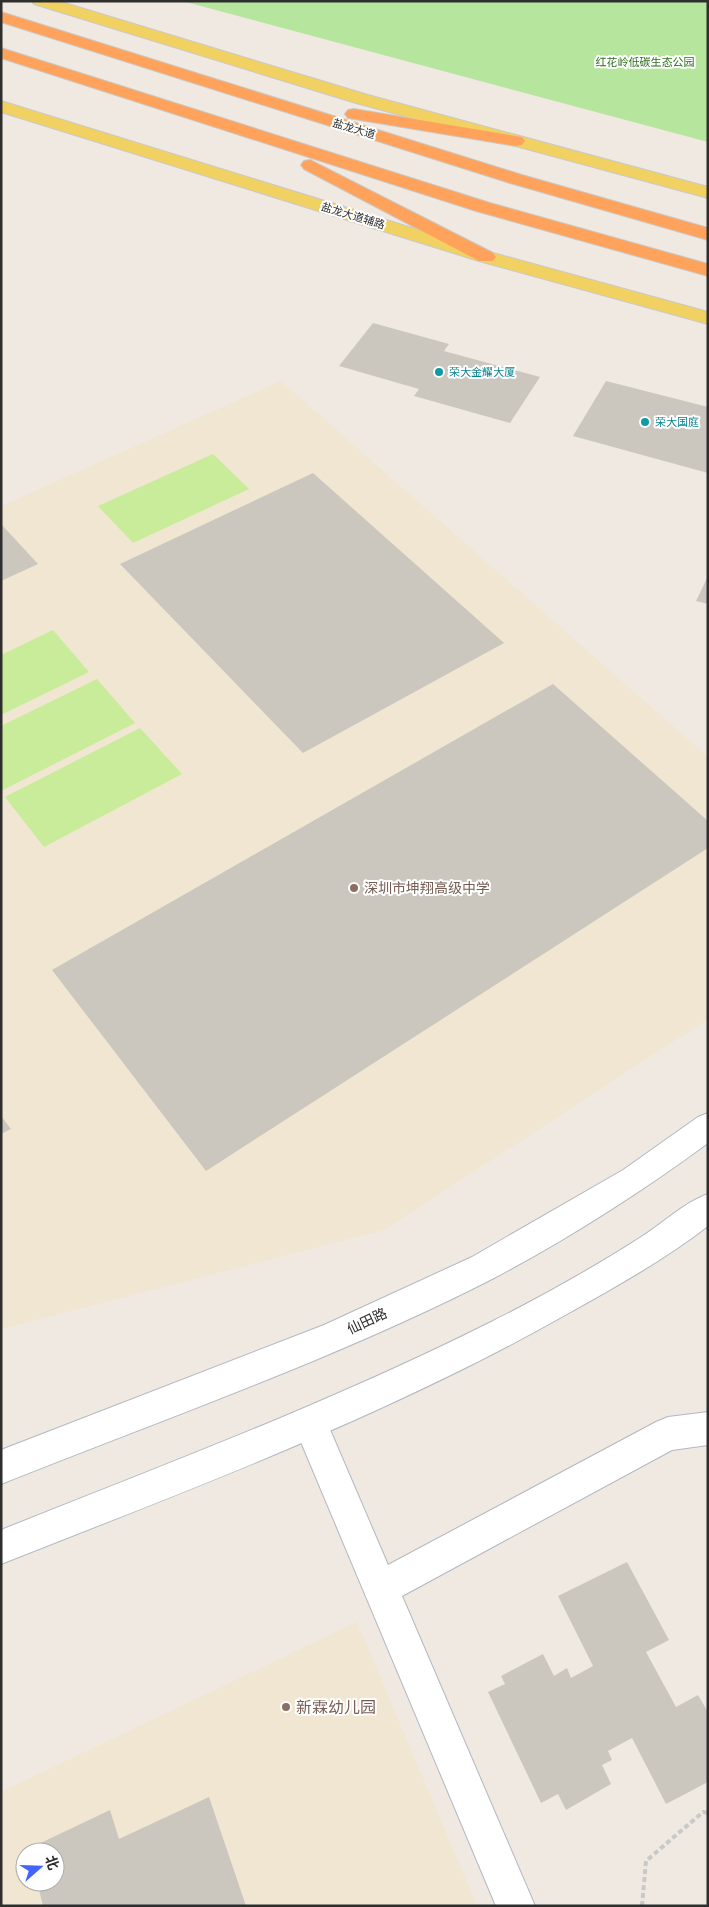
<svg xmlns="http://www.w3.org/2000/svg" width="709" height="1907" font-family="Roboto,'Noto Sans SC',sans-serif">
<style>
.education{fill:#f0e6d1;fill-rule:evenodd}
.green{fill:#b6e59e}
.pitch{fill:#c9ec9a}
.building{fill:#cbc7bf}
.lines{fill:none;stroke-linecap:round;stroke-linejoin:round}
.street-casing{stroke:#b4b7c1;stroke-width:2}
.secondary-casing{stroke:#b4b7c1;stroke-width:2}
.primary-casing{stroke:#c9c9c9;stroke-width:2}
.highway-casing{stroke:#c9c9c9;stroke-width:2}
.path{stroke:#c9c9c9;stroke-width:4;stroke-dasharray:5 3;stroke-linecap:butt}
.street{fill:#fff;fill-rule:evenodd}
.secondary{fill:#fff;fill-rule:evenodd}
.primary{fill:#f2d163;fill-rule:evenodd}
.highway{fill:#ffa35c;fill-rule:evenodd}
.culture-dot{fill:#0f9aa8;stroke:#fff;stroke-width:2}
.education-dot{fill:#8d6e63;stroke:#fff;stroke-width:2}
.labels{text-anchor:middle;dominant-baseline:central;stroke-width:4;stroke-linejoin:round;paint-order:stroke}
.far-park-label{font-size:11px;fill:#2c6e1b;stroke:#fff}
.far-street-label{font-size:11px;fill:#2e2e2e;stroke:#fff}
.far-culture-label{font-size:11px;fill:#0d838f;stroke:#fff;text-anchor:start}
.education-label{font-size:14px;fill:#785e54;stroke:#fff;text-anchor:start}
.street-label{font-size:14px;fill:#2e2e2e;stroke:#fff}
.near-education-label{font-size:16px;fill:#785e54;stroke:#fff;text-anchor:start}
</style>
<rect width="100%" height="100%" fill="#efe9e1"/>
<g class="education">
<path d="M281,381l427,376v262l-324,211 -383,99v-823z"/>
<path d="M357,1622l120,284h-476v-114zM25,1852h30v30h-30z"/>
</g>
<path class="green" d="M182,1h526v141z"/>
<g class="pitch">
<path d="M213,454l36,35 -116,54 -35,-37z"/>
<path d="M53,630l36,42 -88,43v-60z"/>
<path d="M97,679l38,44 -134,68v-65z"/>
<path d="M140,728l42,46 -138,73 -39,-50z"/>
</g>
<g class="building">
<path d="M373,323l76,21 -5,7 96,26 -30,46 -96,-27 5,-7 -80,-23z"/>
<path d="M606,381l102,26v66l-135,-37z"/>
<path d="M313,473l191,170 -201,110 -183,-189z"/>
<path d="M1,524l37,40 -37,17z"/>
<path d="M708,576v28l-12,-3z"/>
<path d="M553,684l155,137v27l-502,323 -154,-201z"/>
<path d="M1,1116l10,13 -10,5z"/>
<path d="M627,1562l42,78 -23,12 30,55 22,-12 10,17v70l-42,22 -34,-66 -24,13 4,9 -10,5 9,19 -45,26 -8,-16 -17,9 -53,-111 17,-8 -4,-8 42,-22 11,22 13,-8 4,10 22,-12 -35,-70z"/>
<path d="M209,1797l37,109h-203l-6,-24h18v-30h-26l-1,-3 82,-39 9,29z"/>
</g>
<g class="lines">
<defs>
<path id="street" d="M310,1407l12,4 66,154 268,-143 12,-5 40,-5v33l-36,5 -270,146 133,310h-39l-203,-483 5,-12z"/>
<g id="secondary">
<path d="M708,1113v30c-68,50 -140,96 -214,135 -158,81 -328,140 -493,206v-34l323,-125 148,-68 151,-87 75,-53z"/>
<path d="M708,1194v32c-44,34 -93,61 -141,88 -180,102 -374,174 -566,250v-34c165,-66 331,-128 490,-208 50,-25 100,-53 147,-83 23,-14 45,-36 70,-45z"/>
</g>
<g id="primary">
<path d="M32,1h26l310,94 340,92v11l-352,-95 -322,-99z"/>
<path d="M1,101l492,152 215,59v12l-229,-63 -478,-149z"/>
</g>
<g id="highway">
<path d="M1,12l521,163 186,53v12l-198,-57 -509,-161z"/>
<path d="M1,48l489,155 218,61v12l-232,-65 -475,-153z"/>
<path d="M354,109l168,28 3,4 -3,4 -6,1 -168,-28 -3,-4 3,-4z"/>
<path d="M310,160l183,93 3,4 -3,4h-14l-175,-92 -3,-4 3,-4z"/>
</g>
</defs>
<use href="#street" class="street-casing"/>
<use href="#secondary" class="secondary-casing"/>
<use href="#primary" class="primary-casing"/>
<use href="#highway" class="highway-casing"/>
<path class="path" d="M642,1906l4,-45 57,-49 5,1"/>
<use href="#street" class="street"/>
<use href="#secondary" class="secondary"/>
<use href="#primary" class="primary"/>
<use href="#highway" class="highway"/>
</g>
<g class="culture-dot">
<circle cx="439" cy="372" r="5"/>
<circle cx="645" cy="422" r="5"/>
</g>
<g class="education-dot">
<circle cx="354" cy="888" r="5"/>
<circle cx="286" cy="1707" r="5"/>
</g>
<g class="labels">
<g class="far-park-label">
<text x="645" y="62">红花岭低碳生态公园</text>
</g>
<g class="far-street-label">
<text transform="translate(354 129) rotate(17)">盐龙大道</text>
<text transform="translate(353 216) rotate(17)">盐龙大道辅路</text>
</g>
<g class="far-culture-label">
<text x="449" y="372">荣大金耀大厦</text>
<text x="655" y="422">荣大国庭</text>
</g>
<g class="education-label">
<text x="364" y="888">深圳市坤翔高级中学</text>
</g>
<g class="street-label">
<text transform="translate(367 1321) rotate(-25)">仙田路</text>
</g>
<g class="near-education-label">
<text x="296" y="1707">新霖幼儿园</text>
</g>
</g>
<rect width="709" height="1907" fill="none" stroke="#2e2e2e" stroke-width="5"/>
<g transform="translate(40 1867) rotate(70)"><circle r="24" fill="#ffffff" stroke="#ababab"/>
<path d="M0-4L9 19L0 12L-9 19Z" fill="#4264fb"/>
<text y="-8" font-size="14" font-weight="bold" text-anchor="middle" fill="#2e2e2e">北</text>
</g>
</svg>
